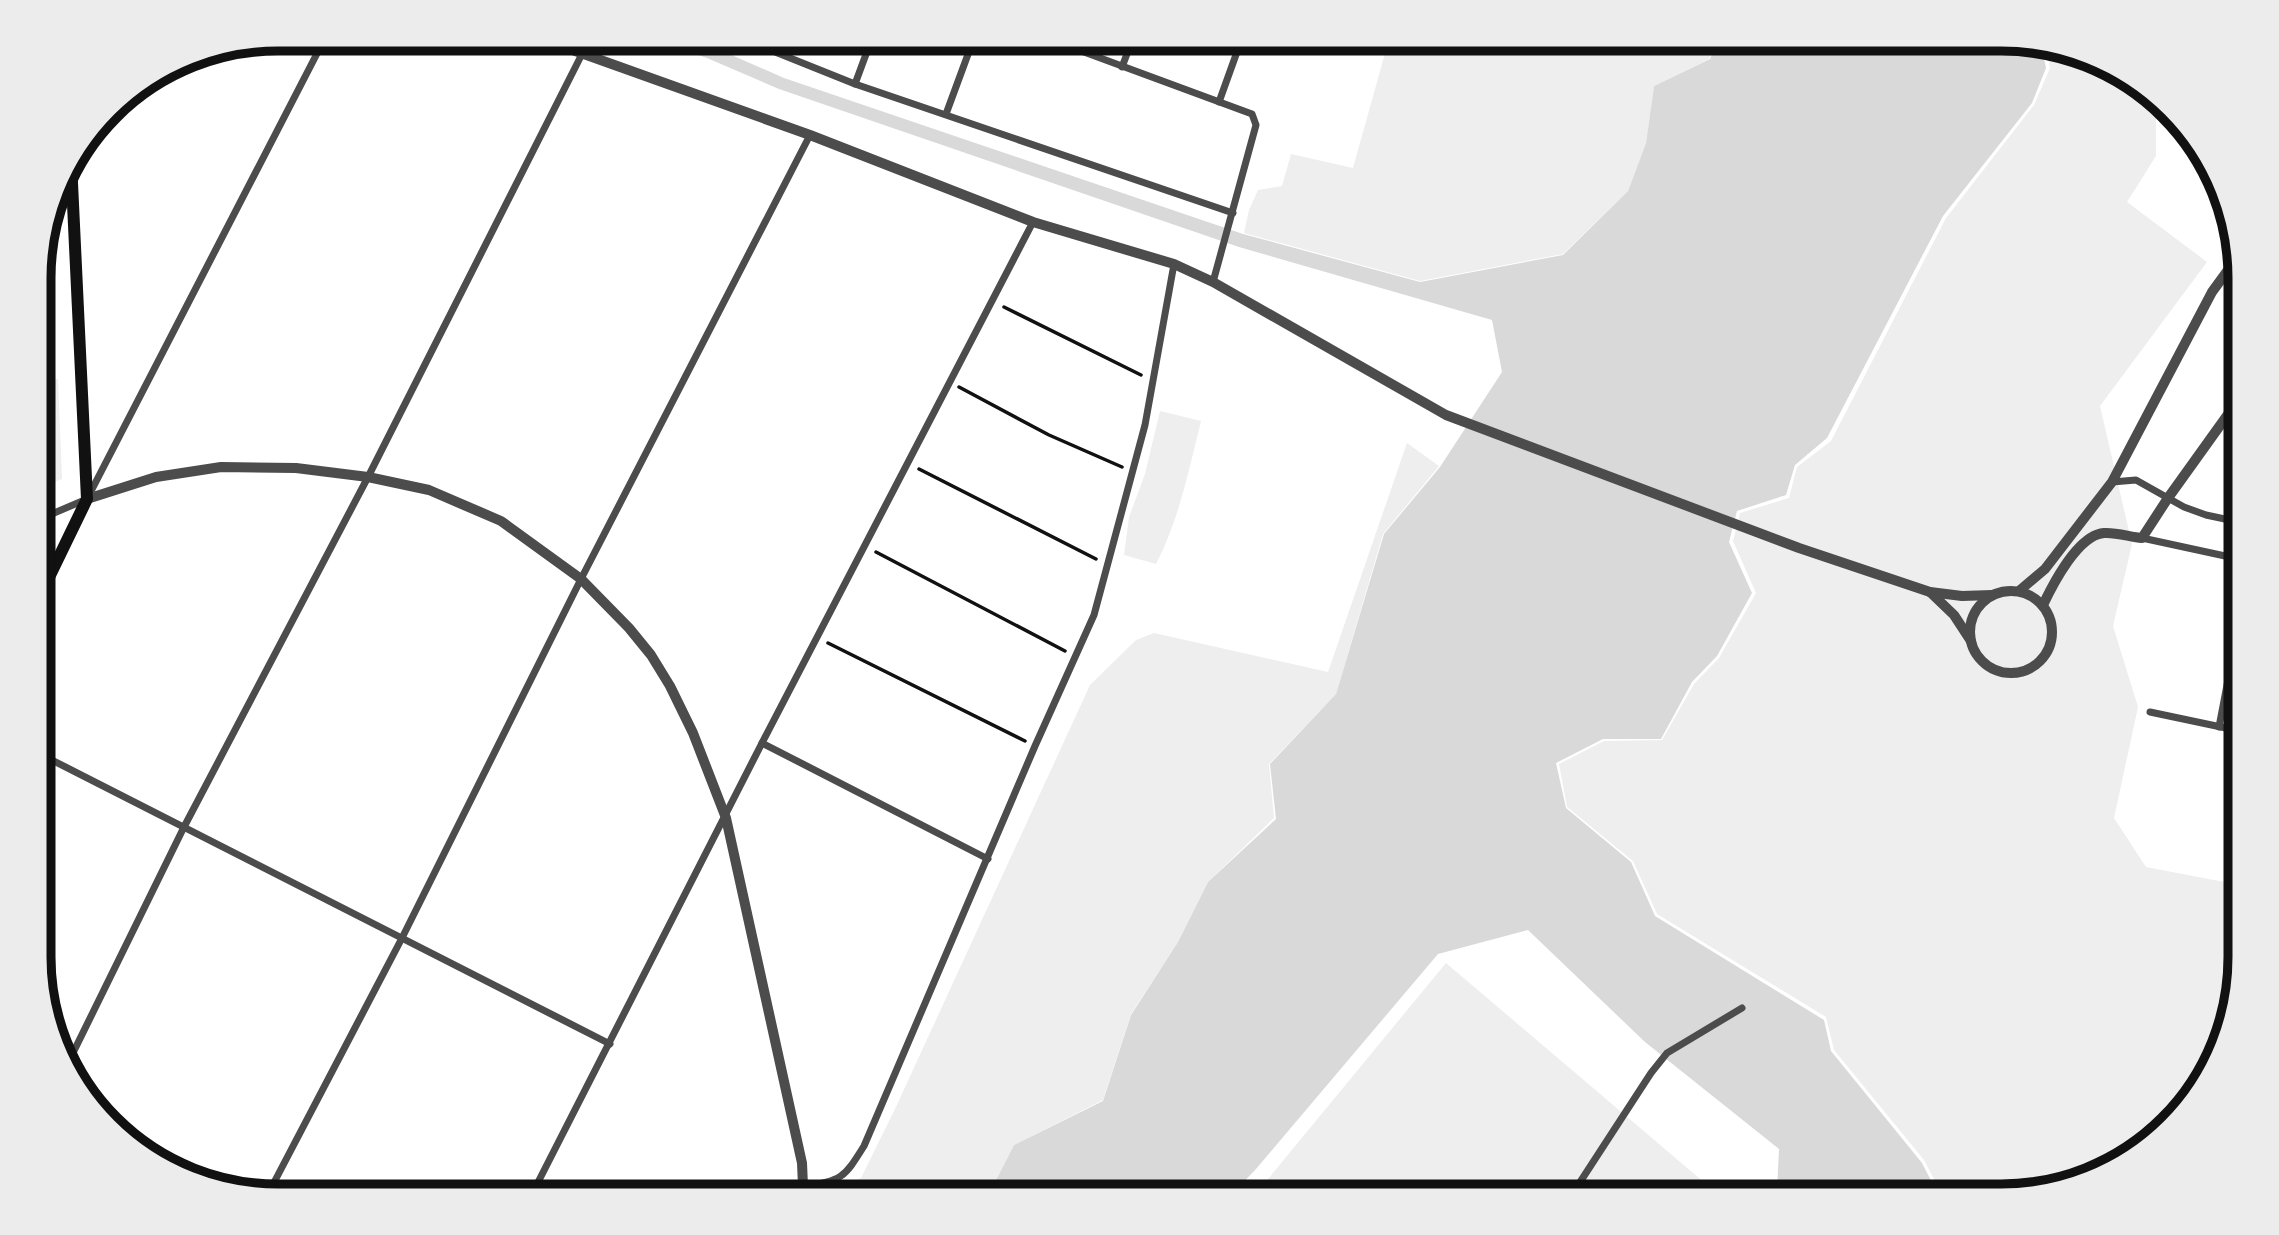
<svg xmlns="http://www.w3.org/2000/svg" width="2279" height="1235" font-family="Lora,serif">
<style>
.green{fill:#eee}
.water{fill:#d9d9d9}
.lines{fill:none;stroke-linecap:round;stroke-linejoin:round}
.path{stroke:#111;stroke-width:3.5}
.minor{stroke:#4c4c4c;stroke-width:7}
.tertiary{stroke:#4c4c4c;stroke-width:10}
.secondary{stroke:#111;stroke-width:12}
.rim{fill:none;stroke:#111;stroke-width:9}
</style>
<rect width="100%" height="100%" fill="#fff"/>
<g class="green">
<path d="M1389,39v-1l328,1 -8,20 -55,27 -8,57 -18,48 -65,63 -143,27 -176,-48 5,-23 9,-20 24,-4 9,-32 62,14z"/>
<path d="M2046,49l62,14 48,43v50l-29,46 80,60 -107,144 32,138 -19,82 25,81 -24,111 32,49 94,18v73l-24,106 -82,92 -117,40h-74l-19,-36 -90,-110 -8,-33 -169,-103 -24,-53 -66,-54 -8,-43 45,-23 58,-1 32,-56 25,-26 37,-65 -23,-52 7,-28 49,-15 8,-31 34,-26 115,-223 88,-113 16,-37z"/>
<path d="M58,379l4,100 -22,9 -1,-108z"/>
<path d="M1160,411l41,10c-12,48 -22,99 -45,143l-32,-9 5,-38 16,-43z"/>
<path d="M1407,443l32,23 -56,68 -47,160 -67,70 5,54 -66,64 -30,60 -47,72 -28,86 -89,45 -26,51h-167l40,-18 34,-69 195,-424 46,-45 18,-7 174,39z"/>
<path d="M1446,963l273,232v1h-465z"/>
</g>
<path class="water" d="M2002,38l40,10 4,20 -14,35 -89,113 -116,222 -32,27 -9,30 -49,16 -8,31 23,51 -35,63 -25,26 -31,57h-58l-47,24 10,45 65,54 24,54 169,104 7,31 91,112 17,33h-167l5,-5 2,-42 -134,-107 -117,-112 -90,24 -182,215 -26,27h-242l26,-51 89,-44 28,-86 47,-73 30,-60 68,-63 -6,-55 66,-70 48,-160 56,-67 62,-95 -10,-52 -253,-73 -460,-158 -72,-31 -56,-19h44l89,39 459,156 177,48 143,-27 65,-64 18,-48 8,-57 56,-27 8,-20z"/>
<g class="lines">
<g class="path">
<path d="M1004,307l137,68"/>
<path d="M959,387l90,48 73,32"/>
<path d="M919,469l177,90"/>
<path d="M876,552l189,99"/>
<path d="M828,643l197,98"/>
</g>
<g class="minor">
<path d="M740,38l115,46 378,129"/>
<path d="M1046,38l206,76 4,11 -43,157"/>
<path d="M1122,67l11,-29"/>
<path d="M855,84l17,-46"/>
<path d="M1219,102l23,-64"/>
<path d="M946,114l28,-76"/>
<path d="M2112,482l24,-2 48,27 22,8 33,7"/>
<path d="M40,519l47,-20 238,-461"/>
<path d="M2142,538l97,21"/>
<path d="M2150,712l90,19"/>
<path d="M2219,727l21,-110"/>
<path d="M762,743l226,116"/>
<path d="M40,754l570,290"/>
<path d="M70,1059l114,-232 184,-350 214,-423"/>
<path d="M803,1186c39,-5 41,-8 61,-40l171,-400 59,-131 51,-190 29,-161"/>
<path d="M268,1194l134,-256 179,-359 229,-444"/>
<path d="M531,1196l231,-453 271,-521"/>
<path d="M1571,1196l80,-123 16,-20 75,-45"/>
</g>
<g class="tertiary">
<path d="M539,38l271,97 223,87 141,42 39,18 233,133 353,133 131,44 32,4 30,-1"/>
<path d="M87,499l69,-22 65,-10 75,1 72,9 61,13 72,31 80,58 48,49 22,27 19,31 23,47 33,85 76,345 1,23 -5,10"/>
<circle cx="2011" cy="632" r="41"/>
<path d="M2019,591l26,-22 67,-87 100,-190 27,-37"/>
<path d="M1930,592l24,23 17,26"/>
<path d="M2043,605c10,-21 35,-70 61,-72 12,-1 26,4 38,5l26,-40 71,-99"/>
</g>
<path class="secondary" d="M40,596l47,-97 -16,-337"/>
</g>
<path d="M0 0H2279V1235H0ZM278 51H2001A227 227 0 0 1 2228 278V957A227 227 0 0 1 2001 1184H278A227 227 0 0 1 51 957V278A227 227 0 0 1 278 51Z" fill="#ececec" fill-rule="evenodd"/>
<path class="rim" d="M278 51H2001A227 227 0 0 1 2228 278V957A227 227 0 0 1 2001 1184H278A227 227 0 0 1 51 957V278A227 227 0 0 1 278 51Z"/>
</svg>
